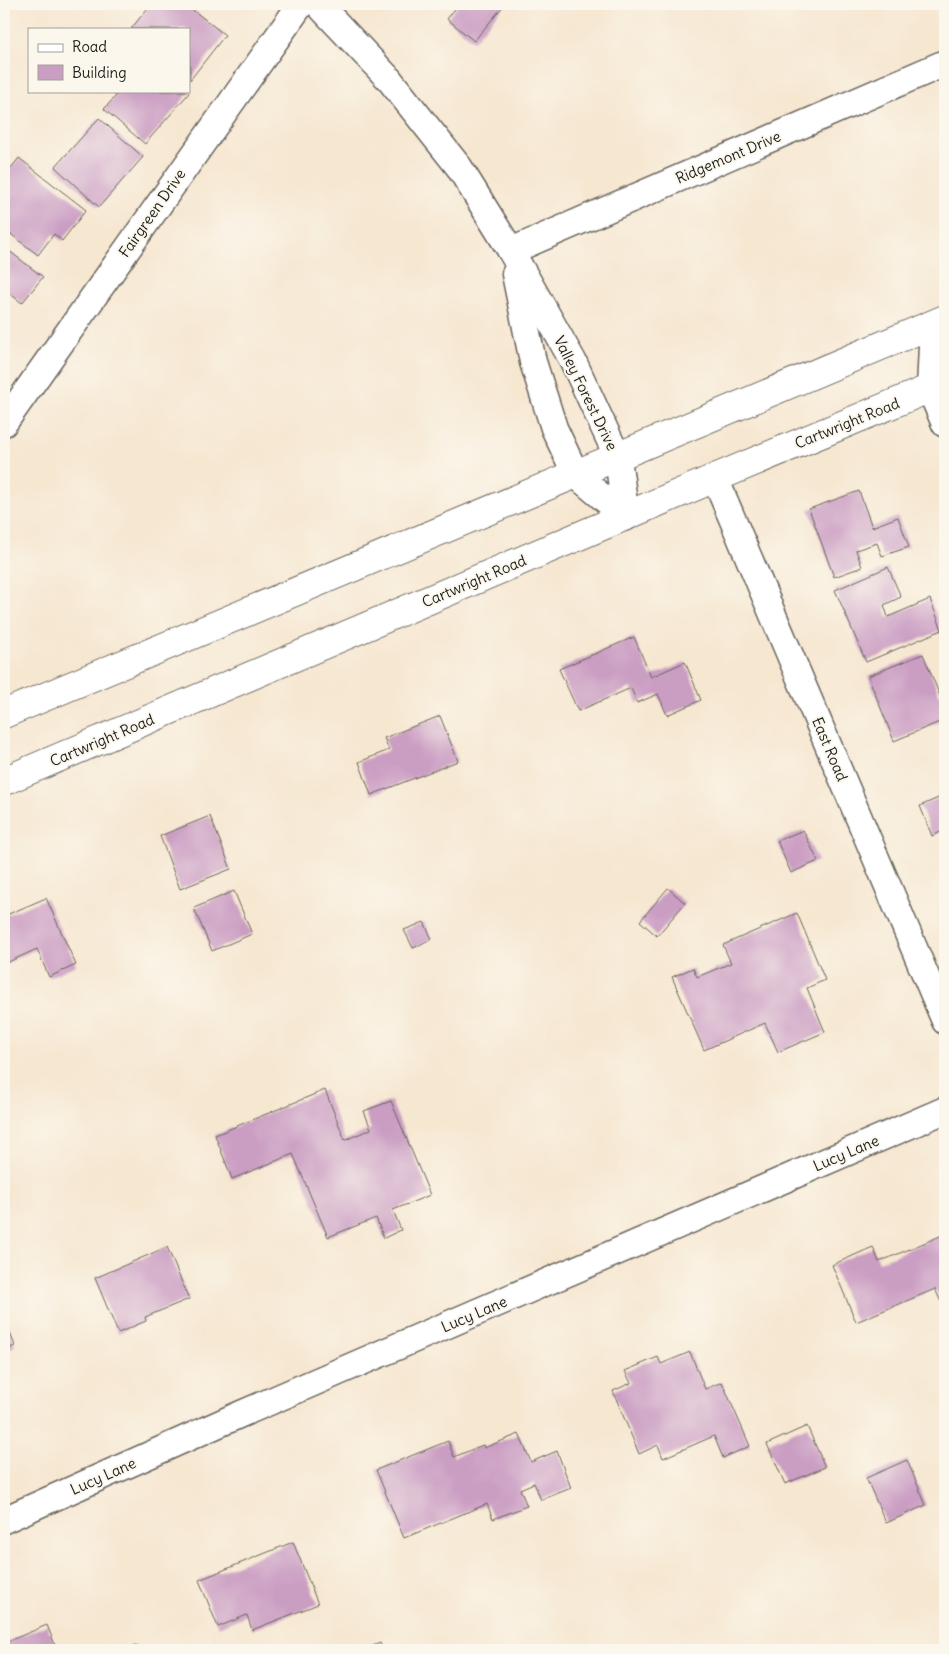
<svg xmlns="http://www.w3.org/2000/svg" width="949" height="1654" font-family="Delius,sans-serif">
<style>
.building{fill:#ca9dc3}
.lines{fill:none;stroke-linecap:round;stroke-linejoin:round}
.minor-casing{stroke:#68635b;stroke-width:29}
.primary-casing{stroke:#68635b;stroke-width:30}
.minor{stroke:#fff;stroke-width:26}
.primary{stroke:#fff;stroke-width:28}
.labels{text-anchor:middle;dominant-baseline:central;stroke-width:4;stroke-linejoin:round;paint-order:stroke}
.street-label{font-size:15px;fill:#1c1c1c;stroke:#fbf7ec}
</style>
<rect width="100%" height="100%" fill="#fbf7ec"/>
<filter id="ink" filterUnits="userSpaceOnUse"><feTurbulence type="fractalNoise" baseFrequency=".02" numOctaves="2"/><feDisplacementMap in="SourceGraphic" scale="10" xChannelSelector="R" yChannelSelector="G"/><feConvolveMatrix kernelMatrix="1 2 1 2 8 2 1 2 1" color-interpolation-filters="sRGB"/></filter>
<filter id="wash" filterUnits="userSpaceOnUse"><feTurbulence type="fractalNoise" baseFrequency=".0096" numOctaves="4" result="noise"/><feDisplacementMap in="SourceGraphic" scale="20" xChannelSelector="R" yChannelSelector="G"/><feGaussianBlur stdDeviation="1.12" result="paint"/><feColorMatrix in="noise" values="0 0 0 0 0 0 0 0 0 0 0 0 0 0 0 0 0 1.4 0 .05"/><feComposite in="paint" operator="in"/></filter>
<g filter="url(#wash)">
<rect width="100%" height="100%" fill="#f6e7d1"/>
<g id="blocks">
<g class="building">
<path d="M151,4h34l40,31 -35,45 -1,-51h-58z"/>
<path d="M459,4h46l-31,37 -27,-22z"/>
<path d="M110,91h77l2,2 -44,51 -41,-35 12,-13z"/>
<path d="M99,118l44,39 -44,50 -44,-40z"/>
<path d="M19,158l67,52 -24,31 -8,-7 -16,21 -34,-26v-52z"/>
<path d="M4,247l39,30 -21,26 -18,-14z"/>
<path d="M859,491l13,36 26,-10 11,30 -27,9 -5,-13 -21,7 6,17 -28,10 -25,-68z"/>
<path d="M888,567l13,30 -17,8 4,12 42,-18 12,31 -76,32 -31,-72z"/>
<path d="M634,637l17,40 34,-15 16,38 -34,15 -9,-21 -21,9 -6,-15 -53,23 -19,-42z"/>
<path d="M923,654l17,42 5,-2v35l-3,-8 -48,20 -26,-65z"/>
<path d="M440,716l18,45 -87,34 -12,-33 30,-12 -5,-12z"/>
<path d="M945,795v35l-13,6 -12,-30z"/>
<path d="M210,816l21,53 -51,20 -20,-53z"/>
<path d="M803,830l15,31 -27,12 -14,-32z"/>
<path d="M668,888l17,15 -28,33 -17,-15z"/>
<path d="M234,891l18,43 -40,17 -18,-43z"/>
<path d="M46,898l30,67 -27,12 -12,-28 -33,15v-48z"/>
<path d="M797,913l28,67 -18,8 18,44 -47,20 -13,-29 -61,27 -32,-73 21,-9 4,9 34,-14 -8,-18z"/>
<path d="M424,922l8,17 -19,9 -9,-18z"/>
<path d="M325,1090l20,50 26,-11 -7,-18 27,-10 39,94 -37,15 8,20 -17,8 -8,-20 -48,19 -35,-83 -61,25 -17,-44z"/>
<path d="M945,1234v66l-4,2 -6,-13 -79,33 -24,-57 41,-18 6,15z"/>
<path d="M167,1247l22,52 -44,18 1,4 -28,12 -23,-55z"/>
<path d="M4,1317l11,29 -11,5z"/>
<path d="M690,1352l15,37 17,-7 28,64 -27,12 -9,-22 -51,22 -5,-13 -19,9 -26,-63 18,-8 -6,-12 33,-14 3,7z"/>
<path d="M807,1426l18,41 -40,17 -18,-40z"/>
<path d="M519,1434l12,28 26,-11 14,37 -30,12 -7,-17 -14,6 7,17 -34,13 -6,-15 -83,34 -28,-68 72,-29 6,16 29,-12 1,3z"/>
<path d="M907,1460l19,45 -40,18 -20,-45z"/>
<path d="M293,1542l25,62 -66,26 -5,-15 -29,12 -19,-47z"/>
<path d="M47,1625l10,25h-53v-7z"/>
<path d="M380,1643l3,7h-20z"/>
<path d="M136,1645l2,5h-15z"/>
</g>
</g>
</g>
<g filter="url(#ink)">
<use href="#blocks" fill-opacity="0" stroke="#68635b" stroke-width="1"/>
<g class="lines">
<defs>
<g id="minor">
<path d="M318,4l71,75 70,88 52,84 62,110 45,97 8,59"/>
<path d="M511,251l434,-188"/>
<path d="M515,274l18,88 21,66 22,47 50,42"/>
<path d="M933,324l-3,65 15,35"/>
<path d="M4,423l297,-419"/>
<path d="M715,478l230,543"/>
<path d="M4,1520l237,-106 704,-304"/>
</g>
<g id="primary">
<path d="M4,714l941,-395"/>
<path d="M4,781l711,-303 230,-96"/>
</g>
</defs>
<use href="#minor" class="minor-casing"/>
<use href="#primary" class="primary-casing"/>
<use href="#minor" class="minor"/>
<use href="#primary" class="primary"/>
</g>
</g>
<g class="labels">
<g class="street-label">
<text transform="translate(728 157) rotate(-23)">Ridgemont Drive</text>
<text transform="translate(152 213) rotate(-55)">Fairgreen Drive</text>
<text transform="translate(586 393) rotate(64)">Valley Forest Drive</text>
<text transform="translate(847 423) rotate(-22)">Cartwright Road</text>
<text transform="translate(474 581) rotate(-23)">Cartwright Road</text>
<text transform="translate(102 740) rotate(-23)">Cartwright Road</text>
<text transform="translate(830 749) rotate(67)">East Road</text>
<text transform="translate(846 1153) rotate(-23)">Lucy Lane</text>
<text transform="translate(474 1314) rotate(-23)">Lucy Lane</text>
<text transform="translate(103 1476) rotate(-24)">Lucy Lane</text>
</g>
</g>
<rect width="949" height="1654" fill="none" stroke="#fbf7ec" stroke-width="20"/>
<rect x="28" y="28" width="162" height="65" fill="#fbf7ec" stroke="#a29f99"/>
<rect x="38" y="44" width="25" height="8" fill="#ffffff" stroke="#a29f99"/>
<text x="72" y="52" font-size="15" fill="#1c1c1c">Road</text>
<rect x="38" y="65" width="25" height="15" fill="#ca9dc3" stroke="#a29f99"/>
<text x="72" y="78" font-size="15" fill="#1c1c1c">Building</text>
</svg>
